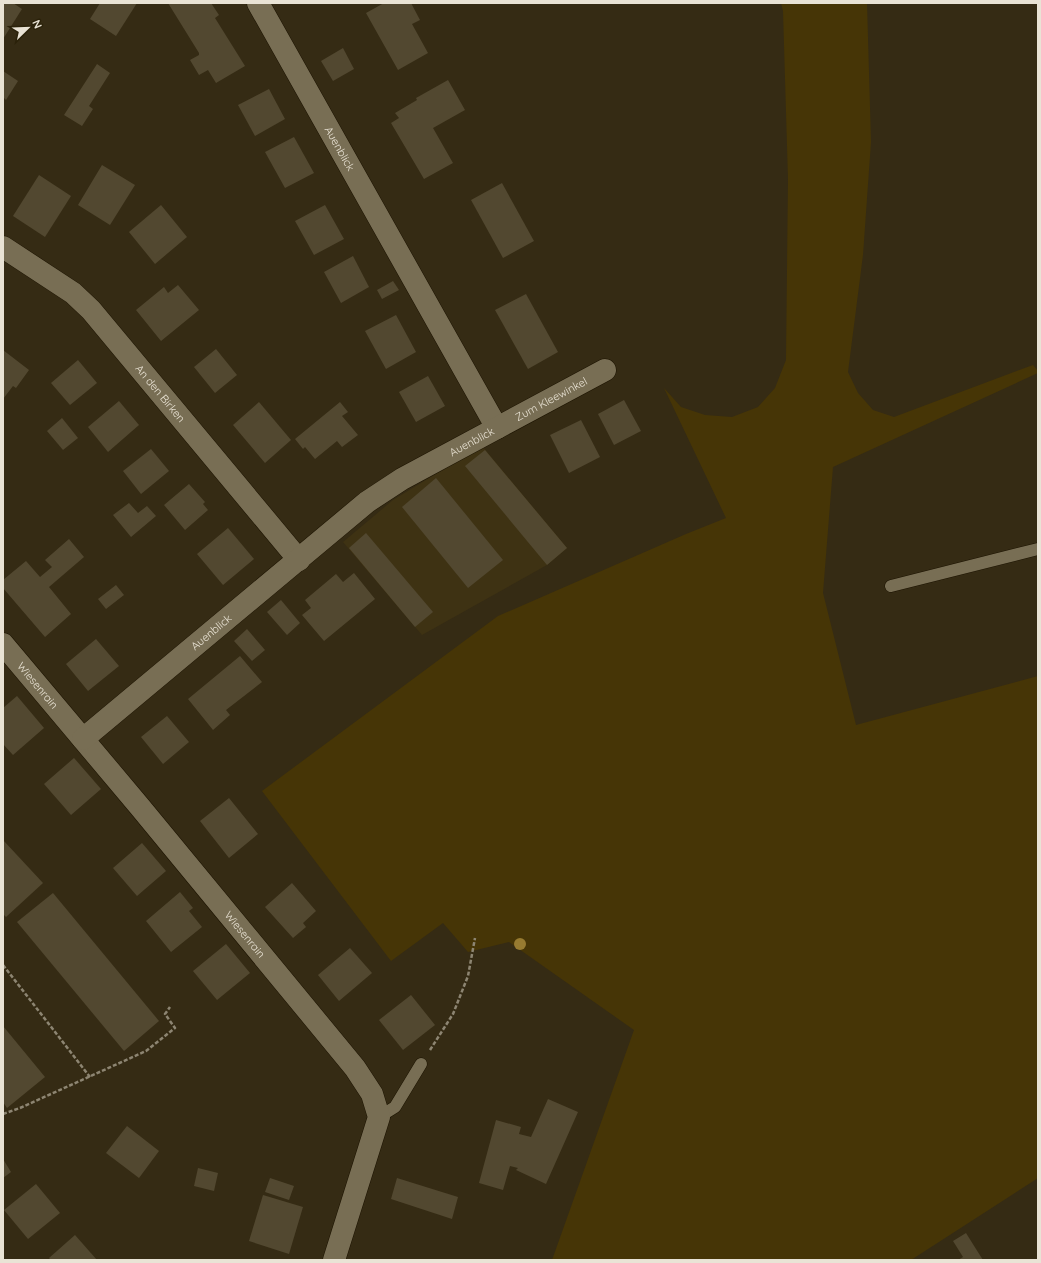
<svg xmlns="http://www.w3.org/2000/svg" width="1041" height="1263" font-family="Quicksand,sans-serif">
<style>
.built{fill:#3e3213}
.green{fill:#463506}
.building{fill:#524830}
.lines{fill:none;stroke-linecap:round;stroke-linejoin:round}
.service-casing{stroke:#1c1300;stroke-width:13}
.minor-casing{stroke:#1c1300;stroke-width:23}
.path{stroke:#8d8572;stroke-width:2.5;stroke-dasharray:4 2;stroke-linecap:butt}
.service{stroke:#786e54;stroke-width:12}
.minor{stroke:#786e54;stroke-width:22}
.tree{fill:#977b31}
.labels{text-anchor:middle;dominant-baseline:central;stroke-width:3;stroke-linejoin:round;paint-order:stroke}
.street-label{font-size:11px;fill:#e9e3d5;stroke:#2b220a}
</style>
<rect width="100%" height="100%" fill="#352b14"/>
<path class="built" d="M482,446l85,102 -20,17 -125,70 -79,-93 50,-42z"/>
<path class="green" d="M781,3h86l4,139 -8,113 -15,117 10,21 15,17 21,7 139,-52 5,6v2l-205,94 -10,126 33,132 182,-49v502l-127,82h-359l82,-230 -125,-88 -41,10 -25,-29 -52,38 -129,-170 236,-175 188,-82 40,-16 -62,-130 17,19 24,8 27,2 26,-10 17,-19 11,-28 2,-181 -5,-168z"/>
<g class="building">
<path d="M3,3h10l9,6 -19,30z"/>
<path d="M100,3h37l-21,33 -26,-17z"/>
<path d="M168,3h43l8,12 -4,3 30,48 -29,17 -8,-13 -9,5 -9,-15 9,-5v-2z"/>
<path d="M384,3h27l9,17 -8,4 16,29 -30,17 -32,-57z"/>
<path d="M343,48l11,21 -21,12 -12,-20z"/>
<path d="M97,64l13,9 -21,33 4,3 -11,17 -18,-11z"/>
<path d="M3,71l15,10 -12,19 -3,-3z"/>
<path d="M448,80l17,30 -32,18 20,35 -29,16 -33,-56 8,-5 -4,-5 22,-13 -1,-2z"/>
<path d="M269,89l16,30 -30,17 -17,-31z"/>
<path d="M294,137l20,36 -29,15 -20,-36z"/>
<path d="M102,165l33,20 -25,40 -32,-20z"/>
<path d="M39,175l32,21 -26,41 -32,-21z"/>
<path d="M502,183l32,58 -31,17 -32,-58z"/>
<path d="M161,205l26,32 -32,27 -26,-32z"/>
<path d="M325,205l19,34 -30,16 -19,-34z"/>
<path d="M353,256l16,31 -28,16 -17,-31z"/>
<path d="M393,281l6,9 -17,9 -5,-9z"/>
<path d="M178,285l21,25 -38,31 -25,-31 28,-23 4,6z"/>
<path d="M526,294l32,58 -30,17 -33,-59z"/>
<path d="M396,315l20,37 -30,17 -21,-38z"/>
<path d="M216,349l21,26 -22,18 -21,-26z"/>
<path d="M3,350l26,20 -13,18 -3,-2 -10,13z"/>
<path d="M78,360l19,23 -27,22 -19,-22z"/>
<path d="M428,376l17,30 -29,16 -17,-30z"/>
<path d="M624,400l17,31 -27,14 -16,-31z"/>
<path d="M119,401l20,24 -31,27 -20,-25z"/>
<path d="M259,402l32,38 -26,23 -32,-38z"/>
<path d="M340,402l8,10 -6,4 16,19 -16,12 -5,-6 -22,18 -10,-12 -2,2 -8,-10z"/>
<path d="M62,418l16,20 -15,12 -16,-19z"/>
<path d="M581,420l19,37 -31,16 -19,-38z"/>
<path d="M151,449l18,22 -28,23 -18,-23z"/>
<path d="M485,450l82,98 -20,17 -82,-99z"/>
<path d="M436,478l67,82 -35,28 -66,-81z"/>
<path d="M189,484l16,18 -2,2 5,6 -23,20 -21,-25z"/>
<path d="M129,503l9,10 9,-7 9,10 -25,21 -18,-22z"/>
<path d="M228,528l26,31 -31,26 -26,-31z"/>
<path d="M366,533l67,79 -18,15 -66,-79z"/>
<path d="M69,539l15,18 -35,30 22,27 -26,23 -42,-49v-8l23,-19 14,16 12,-10 -7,-7z"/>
<path d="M354,573l21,26 -51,42 -22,-26 9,-7 -6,-8 31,-26 7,8z"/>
<path d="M116,585l8,10 -18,14 -8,-10z"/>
<path d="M281,600l19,23 -13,12 -20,-23z"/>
<path d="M247,629l18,21 -13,11 -18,-20z"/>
<path d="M96,639l23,27 -31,25 -22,-27z"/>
<path d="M240,656l22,26 -36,28 4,5 -17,15 -25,-31z"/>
<path d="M17,696l27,32 -31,27 -10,-11v-36z"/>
<path d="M167,716l22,26 -26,22 -22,-27z"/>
<path d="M74,758l27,31 -30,26 -27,-31z"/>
<path d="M229,798l29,36 -29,24 -29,-37z"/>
<path d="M3,840l40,43 -37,34 -3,-3z"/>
<path d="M142,843l24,28 -29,25 -24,-28z"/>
<path d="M292,883l24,28 -13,12 3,4 -13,11 -28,-31z"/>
<path d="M180,892l13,16 -4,3 13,16 -31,25 -25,-31z"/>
<path d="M53,893l106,128 -35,30 -107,-129z"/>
<path d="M226,944l24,29 -33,27 -24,-29z"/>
<path d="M350,948l22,25 -33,28 -21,-26z"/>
<path d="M411,995l24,30 -32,25 -24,-30z"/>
<path d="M3,1026l42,51 -38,31 -4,-6z"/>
<path d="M548,1099l30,13 -32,72 -30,-14 2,-2 -8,-2 -7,24 -24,-7 17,-63 25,7 -2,7 12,3z"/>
<path d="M127,1126l32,25 -20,27 -33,-25z"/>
<path d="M3,1159l8,13 -8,6z"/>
<path d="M198,1168l20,5 -4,18 -20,-5z"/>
<path d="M270,1178l24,8 -5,14 -24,-8z"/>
<path d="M397,1178l61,19 -6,22 -61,-20z"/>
<path d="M36,1184l24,29 -32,26 -24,-29z"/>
<path d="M263,1195l40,12 -14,47 -40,-13z"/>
<path d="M966,1233l10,16 7,11h-25l5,-3 -10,-16z"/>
<path d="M75,1235l22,25h-46l-2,-2z"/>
</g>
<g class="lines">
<defs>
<g id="service">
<path d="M891,586l147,-37"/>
<path d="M379,1117l16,-10 26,-43"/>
</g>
<g id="minor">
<path id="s1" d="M258,3l239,425"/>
<path id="s2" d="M3,247l70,46 18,17 208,250"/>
<path id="s3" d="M3,644l137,163 215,261 17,26 7,23 -45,143"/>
<path id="s4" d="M83,739l284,-237 35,-23 203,-109"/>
</g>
</defs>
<use href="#service" class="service-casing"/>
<use href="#minor" class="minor-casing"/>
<g class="path">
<path d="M3,965l87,112"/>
<path d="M430,1050l23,-36 15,-38 7,-38"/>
<path d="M3,1114l17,-6 126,-57 29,-23 -10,-14 5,-7"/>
</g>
<use href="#service" class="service"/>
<use href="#minor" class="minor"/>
</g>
<circle class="tree" cx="520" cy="944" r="6"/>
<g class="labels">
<g class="street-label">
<text stroke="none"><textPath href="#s1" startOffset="167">Auenblick</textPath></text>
<text stroke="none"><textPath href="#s2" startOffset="217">An den Birken</textPath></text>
<text stroke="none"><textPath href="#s4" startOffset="581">Zum Kleewinkel</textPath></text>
<text stroke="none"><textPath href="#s4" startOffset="491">Auenblick</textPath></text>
<text stroke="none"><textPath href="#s4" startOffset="167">Auenblick</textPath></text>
<text stroke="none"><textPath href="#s3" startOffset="54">Wiesenrain</textPath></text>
<text stroke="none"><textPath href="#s3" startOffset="378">Wiesenrain</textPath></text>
</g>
</g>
<rect width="1041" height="1263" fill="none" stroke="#e9e3d5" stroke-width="8"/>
<g transform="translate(28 28) rotate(67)" stroke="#2b220a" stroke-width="3" paint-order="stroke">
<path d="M0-3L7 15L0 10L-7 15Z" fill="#e9e3d5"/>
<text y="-6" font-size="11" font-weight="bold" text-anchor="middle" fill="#e9e3d5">N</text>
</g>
</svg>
